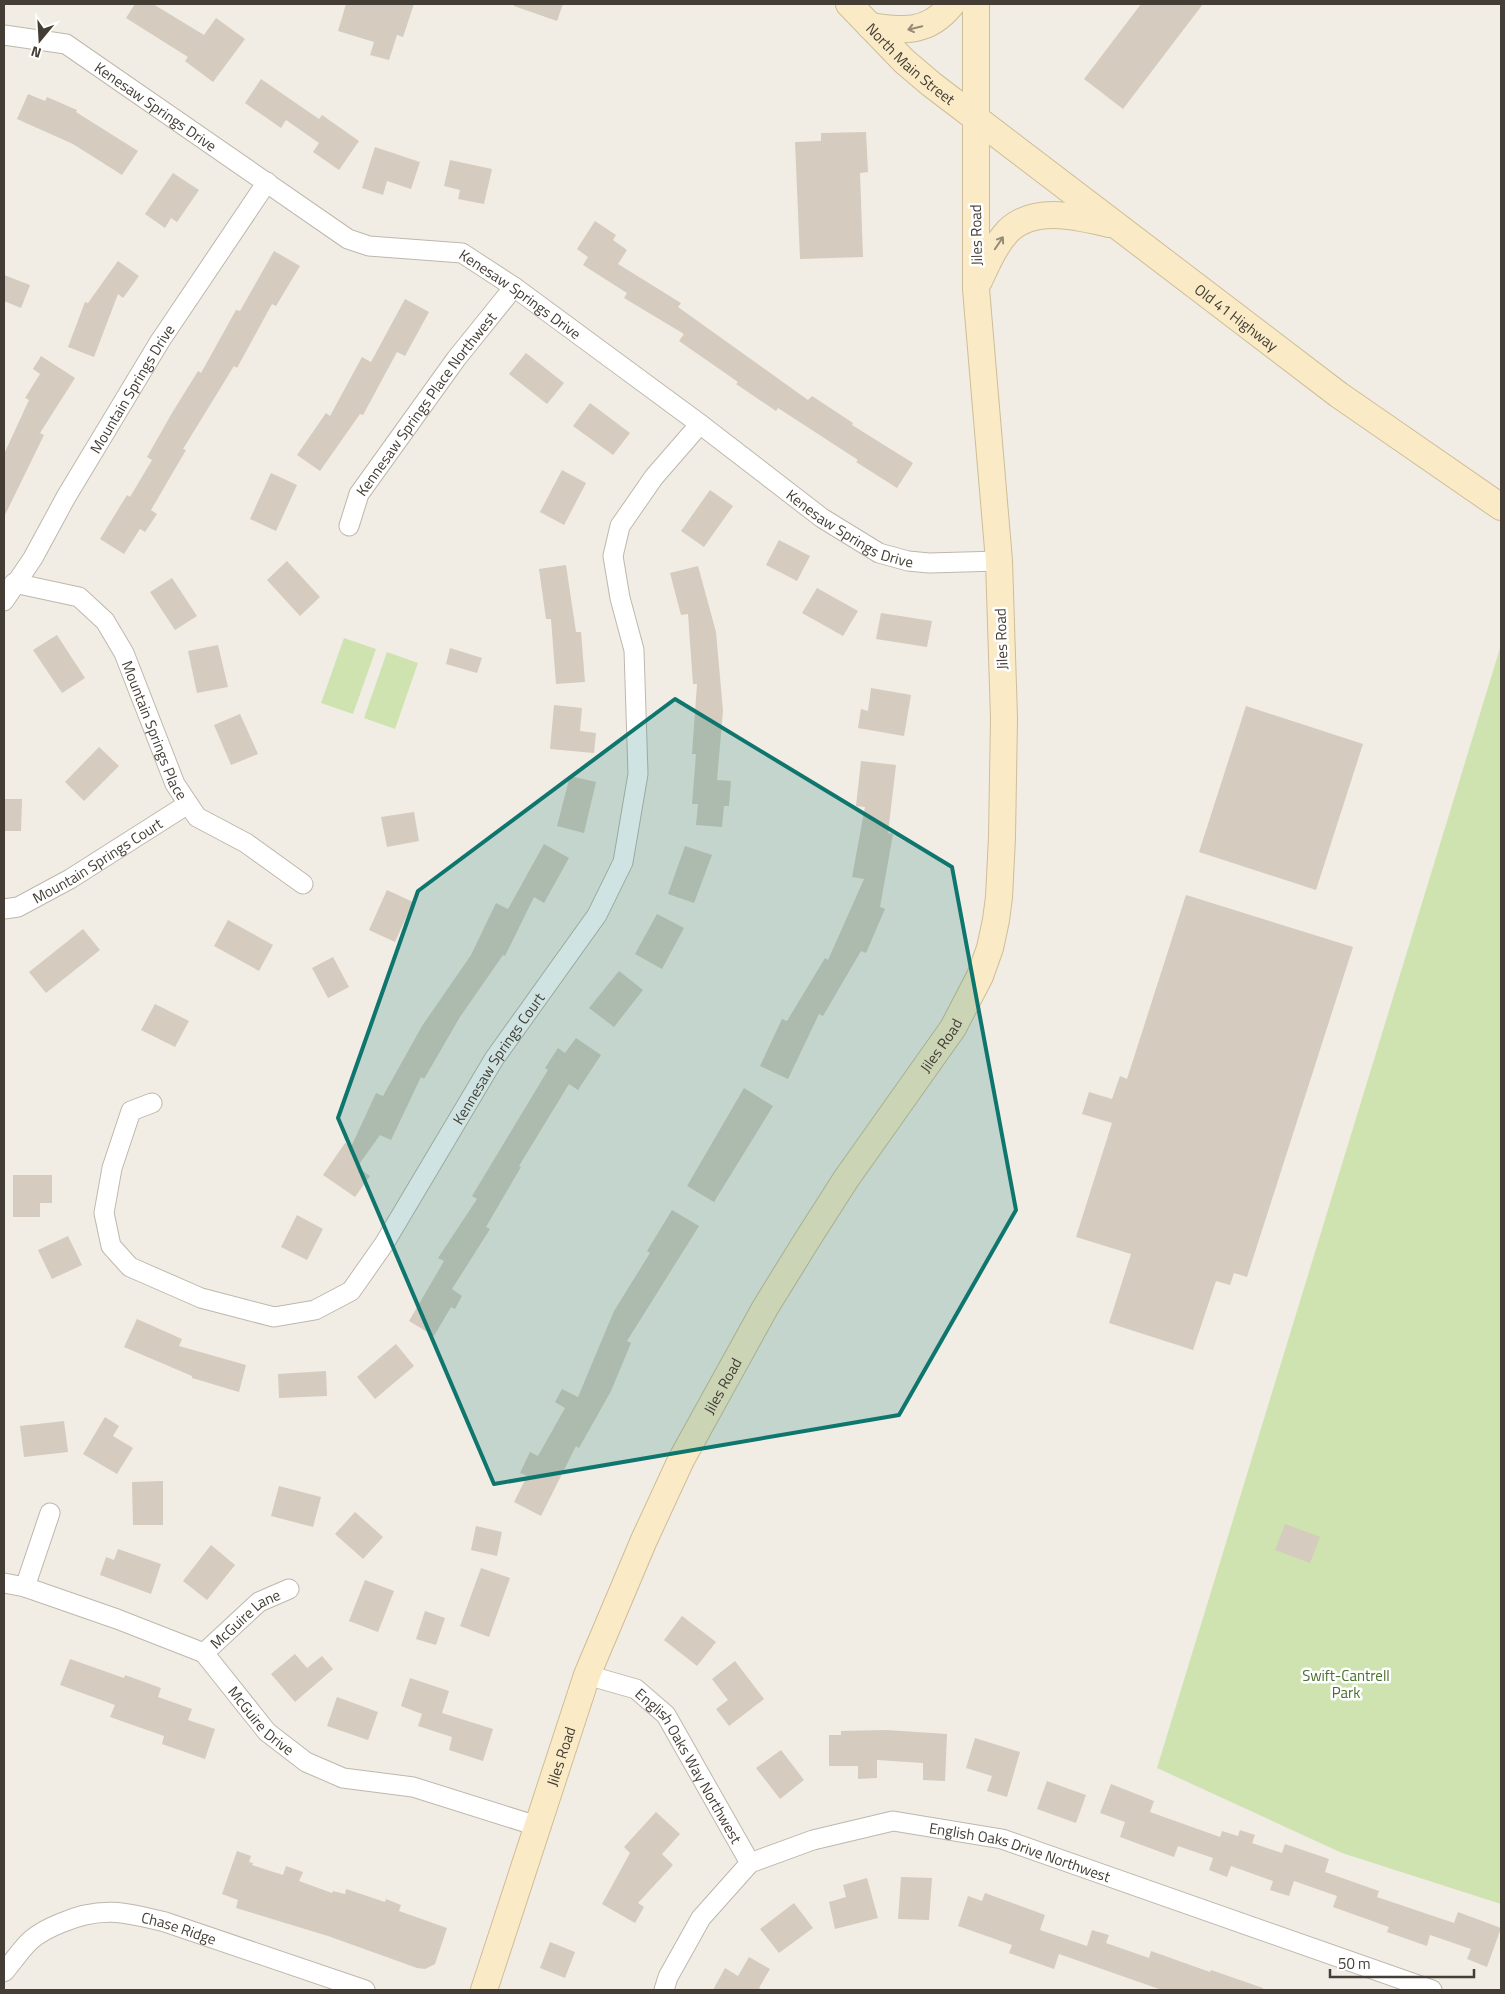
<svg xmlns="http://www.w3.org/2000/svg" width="1505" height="1994" font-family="'Titillium Web',sans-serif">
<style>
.green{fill:#cee3b0}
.building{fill:#d5cbbe}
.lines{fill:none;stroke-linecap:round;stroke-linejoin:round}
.street-casing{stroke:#bfb7ab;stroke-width:21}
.secondary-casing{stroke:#cebe97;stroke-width:28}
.street{stroke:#fff;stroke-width:19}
.secondary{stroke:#faebc6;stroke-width:26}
.oneway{stroke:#958b76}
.marked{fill:#0f766e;fill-opacity:0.2;stroke:#0f766e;stroke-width:4;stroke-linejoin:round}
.labels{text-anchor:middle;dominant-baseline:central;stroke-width:5;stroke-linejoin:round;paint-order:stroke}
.street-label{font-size:15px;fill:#433d35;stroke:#fff}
.park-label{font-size:15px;fill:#49702d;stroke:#fff}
</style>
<rect width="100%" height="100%" fill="#f1ede5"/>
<g class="green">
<path d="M344,638l32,11 -23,65 -32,-11z"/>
<path d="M1501,645v1259l-159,-51 -185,-85z"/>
<path d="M387,652l31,11 -23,66 -31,-11z"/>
</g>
<g class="building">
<path d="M135,4h18l51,31 12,-17 29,21 -32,43 -28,-21 3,-4 -62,-39z"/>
<path d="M346,4h68l-11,33 -6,-2 -8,25 -19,-5 4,-13 -36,-11z"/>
<path d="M514,4h49l-6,17 -43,-15z"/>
<path d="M1141,4h62l-80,105 -39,-30z"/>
<path d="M261,79l58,40 3,-4 37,26 -20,29 -26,-18 6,-9 -33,-23 -5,8 -36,-25z"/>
<path d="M28,94l17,7 2,-4 30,13 -1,2 62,39 -16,24 -49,-31 -56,-25z"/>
<path d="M866,132l2,40 -8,1 3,84 -63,2 -5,-117 26,-1v-8z"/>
<path d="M375,147l45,15 -9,27 -24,-8 -4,14 -21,-7z"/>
<path d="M450,160l42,9 -8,35 -26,-5 2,-9 -16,-4z"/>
<path d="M173,173l26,17 -22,32 -6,-4 -6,10 -20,-14z"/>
<path d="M595,221l21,14 -3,5 14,10 -9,14 63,39 -3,4 130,93 4,-4 41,27 -1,2 61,38 -16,25 -41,-26 2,-2 -80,-52 -2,3 -40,-27 2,-2 -59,-41 5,-7 -60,-36 3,-5 -44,-28 5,-8 -11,-8z"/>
<path d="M274,251l26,15 -24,40 -4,-2 -35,64 -3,-2 -51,83 3,1 -35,60 6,4 -12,18 -5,-3 -16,25 -24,-15 27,-44 3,2 22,-37 -5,-3 25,-44 26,-42 3,2 35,-63 4,1z"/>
<path d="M118,261l21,15 -16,22 -5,-4 -24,63 -26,-10 17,-45 3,1z"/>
<path d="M4,275l26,10 -9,23 -17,-7z"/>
<path d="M405,299l24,13 -24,44 -8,-4 -34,63 -3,-1 -40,57 -23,-16 29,-42 4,3 32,-59 9,5z"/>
<path d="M526,353l38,30 -17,21 -38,-30z"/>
<path d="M41,356l34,22 -35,55 4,2 -40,82v-63l25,-54 -4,-2 15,-24 -7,-5z"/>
<path d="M590,403l40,30 -17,22 -40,-29z"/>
<path d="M562,470l24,13 -22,42 -24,-13z"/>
<path d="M271,473l26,12 -21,46 -26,-12z"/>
<path d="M710,490l23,16 -29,41 -23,-16z"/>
<path d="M779,540l31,16 -13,25 -31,-16z"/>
<path d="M287,561l33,36 -20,19 -33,-36z"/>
<path d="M566,565l10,67h5l4,50 -29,2 -5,-65h-5l-7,-50z"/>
<path d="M698,566l18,66 7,79 -6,69 14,1 -2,25h-5l-2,21 -26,-2 2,-21h-6l4,-50h-4l5,-70h-4l-5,-70 -7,1 -11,-42z"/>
<path d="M172,578l25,38 -22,14 -25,-38z"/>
<path d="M817,588l41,23 -15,25 -41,-23z"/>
<path d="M881,613l51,8 -5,26 -51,-8z"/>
<path d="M57,635l28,43 -23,15 -29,-43z"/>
<path d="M218,645l10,42 -31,6 -9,-42z"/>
<path d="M450,648l32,10 -5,15 -31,-9z"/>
<path d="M871,688l40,7 -7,41 -46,-8 3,-19 7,2z"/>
<path d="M554,705l28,3 -2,23 16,2 -2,20 -44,-4z"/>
<path d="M1246,706l117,38 -47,146 -117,-38z"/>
<path d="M240,714l18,40 -27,11 -17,-40z"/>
<path d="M99,747l20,19 -35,35 -19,-19z"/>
<path d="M861,761l35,4 -8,68 5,1 -13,73 5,2 -19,44 -5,-2 -38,65 -4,-2 -31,65 -28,-13 22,-47 5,2 38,-63 3,2 36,-81 -12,-2 13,-70 -9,-1z"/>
<path d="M570,776l26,6 -12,51 -27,-7z"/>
<path d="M4,799h18l-1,32h-17z"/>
<path d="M414,812l5,29 -32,6 -6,-30z"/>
<path d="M544,844l25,14 -25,45 -10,-6 -29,59 -2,-1 -43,62 -36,62 -3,-2 -30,63 -11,-5 -23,32 13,9 -15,21 -32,-22 22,-32 6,4 25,-54 7,3 39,-70 49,-71 25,-52 12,6z"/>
<path d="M685,846l27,9 -18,48 -26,-9z"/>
<path d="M387,890l26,12 -18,40 -26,-12z"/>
<path d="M1186,895l167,52 -106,330 -13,-4 -4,12 -14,-4 -23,69 -84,-27 22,-69 -55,-17 36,-114 -30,-9 7,-22 23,7 8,-23 7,3z"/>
<path d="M657,914l27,14 -22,41 -27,-15z"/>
<path d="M228,920l45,25 -14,26 -45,-25z"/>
<path d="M83,929l17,21 -54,43 -17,-21z"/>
<path d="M333,957l16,30 -21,11 -16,-30z"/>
<path d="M619,971l24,19 -29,37 -25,-19z"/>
<path d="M155,1004l34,17 -14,26 -34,-17z"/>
<path d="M576,1038l25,17 -23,35 -9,-6 -50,82 2,1 -35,60 4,2 -38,60 10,7 -7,13 -4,-2 -17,29 -25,-15 35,-60 -6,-3 39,-59 -5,-3 76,-126 -3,-2 13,-20 7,5z"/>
<path d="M744,1088l29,18 -59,96 -27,-16z"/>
<path d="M13,1175h39v28h-12v14h-27z"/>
<path d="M672,1210l27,16 -72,115 4,2 -20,48 -32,57 -3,-2 -35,70 -27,-14 13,-26 -7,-3 10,-21 8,4 27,-48 -10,-6 7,-13 16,8 36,-86 36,-58 -3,-2z"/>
<path d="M297,1215l26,14 -16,31 -26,-13z"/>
<path d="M68,1236l14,29 -30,14 -14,-29z"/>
<path d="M137,1319l45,20 -3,7 67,19 -7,27 -47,-14v-2l-68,-29z"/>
<path d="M396,1344l18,22 -39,33 -18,-22z"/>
<path d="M326,1371l1,25 -48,2 -1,-24z"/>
<path d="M105,1417l14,9 -6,10 20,12 -16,26 -34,-20z"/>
<path d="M64,1421l4,31 -44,5 -4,-31z"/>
<path d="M163,1481v44h-30l-1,-43z"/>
<path d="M279,1486l42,11 -8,30 -42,-11z"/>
<path d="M355,1512l28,25 -20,22 -28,-25z"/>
<path d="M1285,1524l35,13 -10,26 -35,-13z"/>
<path d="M476,1526l26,6 -5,24 -26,-6z"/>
<path d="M211,1545l24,20 -28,35 -24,-19z"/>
<path d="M118,1549l43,15 -10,30 -51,-19 6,-18 8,3z"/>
<path d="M481,1568l29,10 -21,59 -29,-11z"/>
<path d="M365,1580l29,11 -16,41 -29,-11z"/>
<path d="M425,1611l20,7 -9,27 -20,-6z"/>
<path d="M682,1616l34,26 -19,24 -33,-26z"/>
<path d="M295,1654l12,14 15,-12 11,13 -38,33 -24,-28z"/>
<path d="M70,1659l54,19 1,-3 36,13 -3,9 34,12 -4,11 27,9 -10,30 -43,-15 2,-8 -54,-19 5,-12 -55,-20z"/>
<path d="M735,1661l29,38 -35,27 -13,-17 12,-9 -16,-21z"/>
<path d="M410,1678l39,13 -7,22 51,16 -10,32 -34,-11 3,-13 -34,-11 4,-12 -21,-8z"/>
<path d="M337,1697l41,15 -10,28 -41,-14z"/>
<path d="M886,1730l61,4 -2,47 -22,-1v-17l-46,-3v18l-19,1v-13h-29v-31h12v-4z"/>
<path d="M975,1738l45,14 -13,45 -20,-6 5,-15 -26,-8z"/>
<path d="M781,1750l23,30 -24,19 -24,-31z"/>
<path d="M1047,1781l39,14 -10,28 -39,-14z"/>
<path d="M1111,1784l43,17 -4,11 70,25 2,-6 16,5 2,-6 15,5 -3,8 30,10 3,-9 44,15 -4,13 54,19 -2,6 77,26 4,-11 43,16 -14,39 -20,-8 4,-10 -41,-14 -3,11 -40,-14 2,-5 -56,-20 4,-11 -43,-15 -5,15 -19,-6 3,-9 -42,-15 -4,11 -18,-7 4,-12 -35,-12 -4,11 -54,-20 5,-15 -25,-9z"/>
<path d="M656,1812l24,22 -18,20 11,11 -35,38 6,4 -9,16 -33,-19 28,-51 -6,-6z"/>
<path d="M237,1851l14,5 -2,6 4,1 -1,2 31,10 3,-9 17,6 -4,9 33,12 1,-2 12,3 1,-5 39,13 1,-3 15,6 -2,6 48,17 -12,36 -10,5 -8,-1 -89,-32 -92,-28 2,-8 -16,-6z"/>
<path d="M901,1877l31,1 -3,42 -31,-1z"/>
<path d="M867,1878l11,40 -43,11 -6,-27 17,-5 -3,-12z"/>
<path d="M985,1893l60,22 -5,15 47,16 5,-16 17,5 -3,8 43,15 2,-7 59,21 1,-2 52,18v2h-101l-103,-36 -5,15 -45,-16 3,-8 -54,-19 10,-30 14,5z"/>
<path d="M794,1903l19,25 -34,25 -19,-24z"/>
<path d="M550,1942l25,10 -10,26 -25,-10z"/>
<path d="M749,1957l21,12 -11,19 4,2h-50l12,-22 13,8z"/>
</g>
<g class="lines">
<defs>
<g id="street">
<path id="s1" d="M4,35l62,9 282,195 21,7 93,7 52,34 186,137 122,94 57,35 29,8 21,2 70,-2"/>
<path id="s2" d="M349,526l10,-32 97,-135 58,-72"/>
<path id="s3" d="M14,583l65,14 26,24 19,32 51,131 22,33 49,26 57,41"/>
<path id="s4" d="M4,601l29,-43 33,-61 94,-156 107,-159"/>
<path id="s5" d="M4,909l14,-2 52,-28 118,-75"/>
<path id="s6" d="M152,1103l-21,8 -19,57 -8,45 7,33 19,21 71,31 73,19 41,-7 36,-19 33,-47 110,-185 103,-144 26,-53 15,-88 -4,-124 -14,-52 -7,-42 7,-30 34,-49 46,-53"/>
<path id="s7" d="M4,1583l21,4 92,32 87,34 63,79 39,30 37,16 70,9 124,39"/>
<path d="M25,1587l25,-74"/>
<path id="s8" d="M204,1653l55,-51 30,-13"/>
<path id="s9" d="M587,1675l49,14 30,26 84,148"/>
<path id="s10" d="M4,1972c9,-10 17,-23 27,-32 8,-7 20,-13 30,-17 40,-17 63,-11 104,-1l200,68"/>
<path id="s11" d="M664,1990l4,-13 33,-59 49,-55 63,-23 80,-19 109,18 430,151"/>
</g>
<g id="secondary">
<path id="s12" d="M849,4l55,57 27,23 408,311 162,112"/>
<path d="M870,26c34,5 58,8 82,-22"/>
<path d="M979,281c8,-17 16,-36 29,-50 27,-26 70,-14 101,-7"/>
<path id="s13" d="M484,1990l103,-315 57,-135 37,-80 84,-152 42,-68 39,-61 107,-151 27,-52 10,-28 6,-28 3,-23 3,-60 2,-119 -5,-157 -23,-272v-285"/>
</g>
</defs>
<use href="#street" class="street-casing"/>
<use href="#secondary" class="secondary-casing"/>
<use href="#street" class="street"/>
<use href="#secondary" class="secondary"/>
</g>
<defs><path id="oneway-shaft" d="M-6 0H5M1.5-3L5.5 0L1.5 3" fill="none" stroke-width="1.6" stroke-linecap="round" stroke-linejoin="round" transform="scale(1.25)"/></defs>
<g class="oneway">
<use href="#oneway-shaft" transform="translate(915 28) rotate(167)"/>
<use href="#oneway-shaft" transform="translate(999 243) rotate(-56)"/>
</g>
<path class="marked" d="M675,699l277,168 64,343 -117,205 -405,69 -156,-366 80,-227z"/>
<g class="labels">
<g class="street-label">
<text stroke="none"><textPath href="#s12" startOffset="86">North Main Street</textPath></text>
<text stroke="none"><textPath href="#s1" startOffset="172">Kenesaw Springs Drive</textPath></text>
<text transform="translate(976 235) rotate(-91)">Jiles Road</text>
<text stroke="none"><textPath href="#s1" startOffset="592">Kenesaw Springs Drive</textPath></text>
<text stroke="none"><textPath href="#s12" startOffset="499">Old 41 Highway</textPath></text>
<text stroke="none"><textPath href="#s4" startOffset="248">Mountain Springs Drive</textPath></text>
<text stroke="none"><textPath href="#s2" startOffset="146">Kennesaw Springs Place Northwest</textPath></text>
<text stroke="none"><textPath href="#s1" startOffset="998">Kenesaw Springs Drive</textPath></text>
<text transform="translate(1001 639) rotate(-92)">Jiles Road</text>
<text stroke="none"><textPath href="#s3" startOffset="222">Mountain Springs Place</textPath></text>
<text stroke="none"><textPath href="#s5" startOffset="106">Mountain Springs Court</textPath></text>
<text stroke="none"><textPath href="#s13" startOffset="1056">Jiles Road</textPath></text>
<text stroke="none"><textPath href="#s6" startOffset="701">Kennesaw Springs Court</textPath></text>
<text stroke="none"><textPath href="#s13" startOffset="651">Jiles Road</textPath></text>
<text stroke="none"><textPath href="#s8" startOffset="54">McGuire Lane</textPath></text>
<text stroke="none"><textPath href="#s7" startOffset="301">McGuire Drive</textPath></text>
<text stroke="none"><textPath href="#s13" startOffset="246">Jiles Road</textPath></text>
<text stroke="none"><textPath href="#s9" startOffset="145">English Oaks Way Northwest</textPath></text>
<text stroke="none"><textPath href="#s11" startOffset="435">English Oaks Drive Northwest</textPath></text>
<text stroke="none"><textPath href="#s10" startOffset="198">Chase Ridge</textPath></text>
</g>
<g class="park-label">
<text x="1346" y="1675">Swift-Cantrell<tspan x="1346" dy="17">Park</tspan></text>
</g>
</g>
<rect width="1505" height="1994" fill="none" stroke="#433d35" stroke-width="10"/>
<g transform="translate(40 40) rotate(198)" stroke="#ffffff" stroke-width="4" paint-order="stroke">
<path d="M0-4L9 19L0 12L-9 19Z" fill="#433d35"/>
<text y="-8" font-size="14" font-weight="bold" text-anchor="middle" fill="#433d35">N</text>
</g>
<path d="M1330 1969v8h144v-8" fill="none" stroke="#433d35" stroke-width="2.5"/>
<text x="1338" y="1969" font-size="15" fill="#433d35" stroke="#ffffff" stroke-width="4" paint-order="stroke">50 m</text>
</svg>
